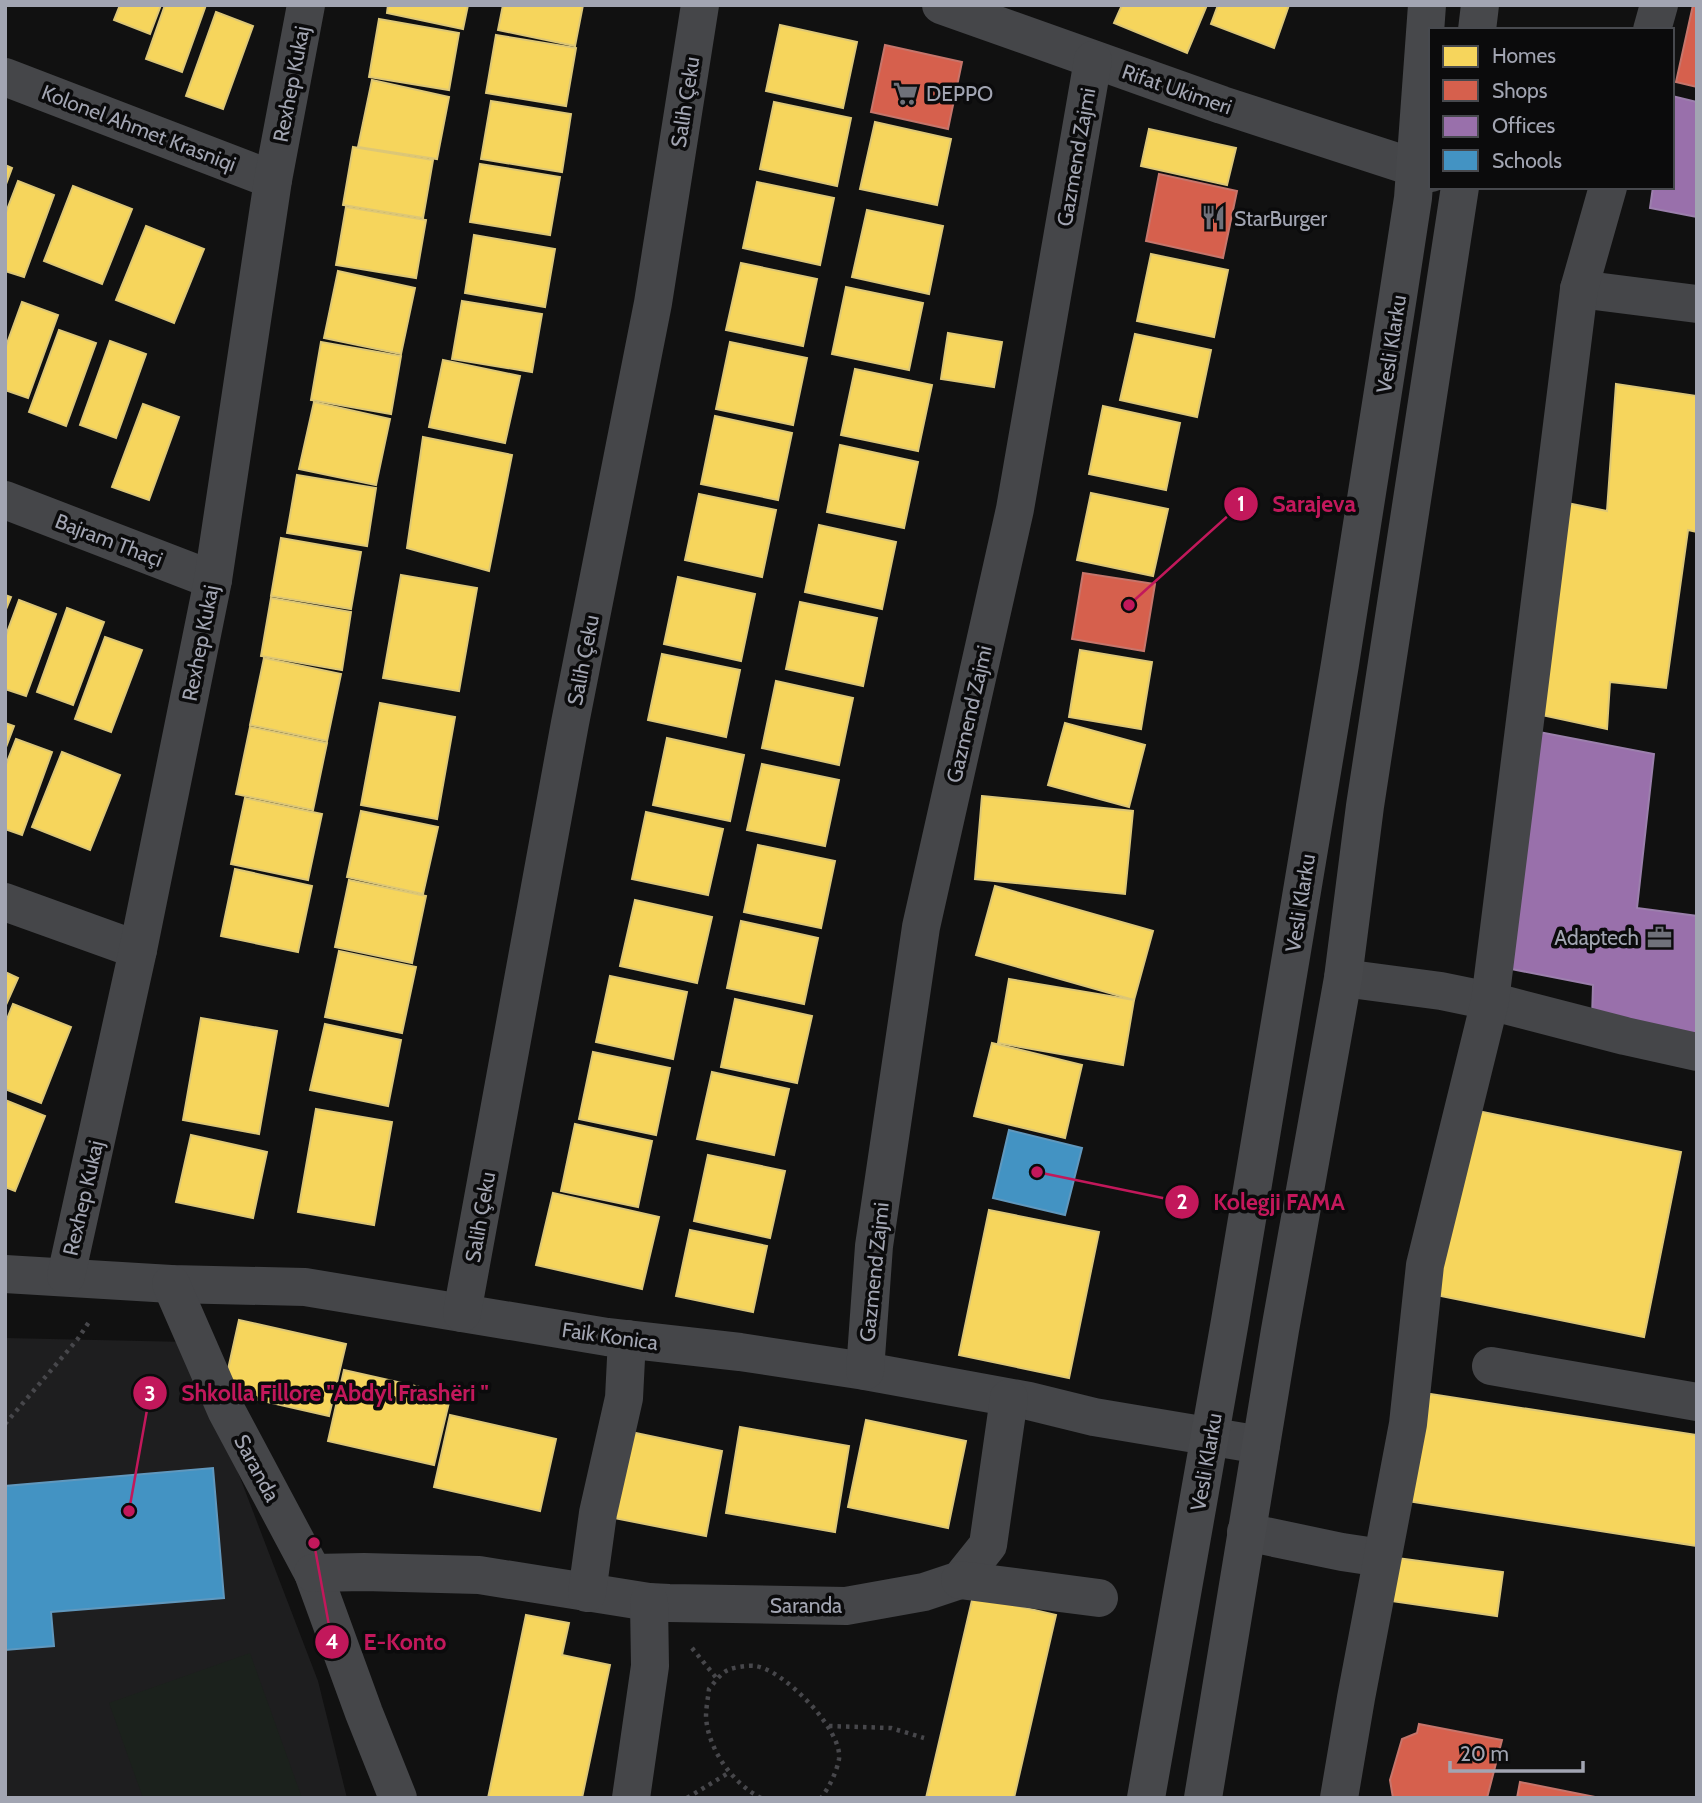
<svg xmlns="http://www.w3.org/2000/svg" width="1702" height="1803" font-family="Cabin,sans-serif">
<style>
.built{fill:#1e1e1f}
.green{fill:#1b211c}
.homes{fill:#f6d55c;stroke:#ddc776;stroke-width:2}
.shops{fill:#d6604d;stroke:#c6756b;stroke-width:2}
.offices{fill:#9970ab;stroke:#9c80ad;stroke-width:2}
.schools{fill:#4393c3;stroke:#6098be;stroke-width:2}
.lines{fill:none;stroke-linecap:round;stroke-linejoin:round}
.path{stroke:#47474b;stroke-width:4.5;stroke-dasharray:3.5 5;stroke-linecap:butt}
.minor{stroke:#454649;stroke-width:38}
.major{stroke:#47484b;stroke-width:38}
.labels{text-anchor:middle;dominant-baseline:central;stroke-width:7;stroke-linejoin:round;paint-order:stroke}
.street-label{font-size:21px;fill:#a2a5b2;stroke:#0b0b0c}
.poi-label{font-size:21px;fill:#a2a5b2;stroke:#0b0b0c;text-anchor:start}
.leader{fill:none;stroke:#c2185b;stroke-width:2.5}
.callout-dot{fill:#c2185b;stroke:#0b0b0c;stroke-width:2.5}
.mark-label{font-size:21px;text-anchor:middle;font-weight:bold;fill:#fff}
.callout-label{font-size:23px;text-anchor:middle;font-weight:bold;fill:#c2185b;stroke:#0b0b0c;stroke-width:7;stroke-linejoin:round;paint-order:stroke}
</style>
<rect width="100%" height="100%" fill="#111"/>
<path class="built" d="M5,1338l183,4 130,339 29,117h-342z"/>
<path class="green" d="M250,1653l52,145h-159l-34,-95z"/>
<g class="homes">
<path d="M120,5h41l-11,29 -36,-14z"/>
<path d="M165,5h41l-24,67 -36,-13z"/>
<path d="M388,5h80l-5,24 -76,-16z"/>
<path d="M503,5h80l-8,41 -77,-16z"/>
<path d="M1122,5h85l-20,48 -73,-30z"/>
<path d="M1218,5h71l-15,43 -63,-24z"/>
<path d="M216,12l37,14 -30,83 -37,-13z"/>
<path d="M379,19l80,14 -10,57 -80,-13z"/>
<path d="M780,25l77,17 -14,66 -77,-17z"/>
<path d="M496,35l80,13 -10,58 -80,-13z"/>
<path d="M372,80l77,17 -12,62 -79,-12z"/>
<path d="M491,101l80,13 -9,58 -81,-13z"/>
<path d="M774,102l77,16 -14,68 -77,-17z"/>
<path d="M875,122l76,17 -14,66 -77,-16z"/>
<path d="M1149,129l87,19 -9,37 -86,-19z"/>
<path d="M353,147l80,13 -10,58 -80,-13z"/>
<path d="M480,164l80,13 -10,58 -80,-13z"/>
<path d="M5,165l7,3 -7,19z"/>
<path d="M18,181l36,14 -30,82 -19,-6v-56z"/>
<path d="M757,182l77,16 -14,67 -77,-17z"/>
<path d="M73,186l59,23 -30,75 -58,-23z"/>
<path d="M346,207l80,13 -10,58 -80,-13z"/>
<path d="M867,210l76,16 -14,68 -77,-17z"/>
<path d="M146,226l58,23 -30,74 -58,-23z"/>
<path d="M474,235l81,14 -10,58 -80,-14z"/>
<path d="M1151,254l77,16 -14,67 -77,-16z"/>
<path d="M741,263l76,16 -14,67 -77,-16z"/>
<path d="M338,271l77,17 -14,66 -77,-16z"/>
<path d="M846,287l77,16 -14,67 -77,-16z"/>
<path d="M462,301l80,13 -10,58 -80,-13z"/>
<path d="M22,302l36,13 -30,83 -23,-8v-41z"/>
<path d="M59,330l37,13 -30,83 -37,-14z"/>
<path d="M948,333l54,9 -8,45 -53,-8z"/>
<path d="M1135,334l76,16 -14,67 -77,-17z"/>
<path d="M110,341l36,13 -30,84 -36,-13z"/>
<path d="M321,342l80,14 -10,58 -80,-14z"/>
<path d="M730,342l77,16 -14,67 -77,-16z"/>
<path d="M443,360l77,16 -15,67 -76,-16z"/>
<path d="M855,369l77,16 -14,66 -77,-16z"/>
<path d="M1616,384l81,12v136l-9,-2 -22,158 -56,-6 -3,47 -70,-15 25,-212 45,9z"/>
<path d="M314,402l76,17 -14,66 -77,-16z"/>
<path d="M143,404l36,13 -30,83 -37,-13z"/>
<path d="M1103,406l77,17 -14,67 -77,-16z"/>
<path d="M715,416l77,17 -14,67 -77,-16z"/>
<path d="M423,437l89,18 -23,116 -82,-23z"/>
<path d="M840,445l78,17 -14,66 -77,-16z"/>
<path d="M297,475l79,13 -9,58 -80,-13z"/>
<path d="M1091,493l77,16 -15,67 -76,-16z"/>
<path d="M699,494l77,16 -14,67 -77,-17z"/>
<path d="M819,525l77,17 -14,67 -77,-17z"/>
<path d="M281,538l80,14 -10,57 -80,-13z"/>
<path d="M401,575l76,13 -18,103 -76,-13z"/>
<path d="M678,577l77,17 -14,67 -77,-17z"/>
<path d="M5,595l6,2 -6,15z"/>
<path d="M271,598l80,14 -9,58 -81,-14z"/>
<path d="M19,600l37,14 -30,82 -21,-7v-51z"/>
<path d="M800,602l77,16 -14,68 -77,-17z"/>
<path d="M67,608l37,14 -31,83 -36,-13z"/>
<path d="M105,637l37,13 -31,82 -36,-13z"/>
<path d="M1080,650l72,12 -11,67 -72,-12z"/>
<path d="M662,654l78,16 -14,67 -78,-17z"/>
<path d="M264,658l77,16 -14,67 -77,-16z"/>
<path d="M776,681l77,17 -14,67 -77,-17z"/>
<path d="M380,703l75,14 -18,102 -76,-14z"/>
<path d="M5,723l9,3 -9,24z"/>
<path d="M1065,723l80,22 -16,62 -81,-22z"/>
<path d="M250,727l77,16 -14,67 -77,-16z"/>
<path d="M667,738l77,17 -14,66 -77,-16z"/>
<path d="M16,739l36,13 -30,83 -17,-6v-62z"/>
<path d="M62,752l58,23 -30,75 -58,-23z"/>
<path d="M762,764l77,16 -14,66 -78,-16z"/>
<path d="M982,796l151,15 -8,83 -150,-15z"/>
<path d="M245,798l77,16 -14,66 -77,-16z"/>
<path d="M361,811l77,16 -15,67 -76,-17z"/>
<path d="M646,812l77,17 -15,66 -76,-16z"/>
<path d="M758,845l77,16 -14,67 -77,-16z"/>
<path d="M235,869l77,17 -14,66 -77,-16z"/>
<path d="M349,880l77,16 -14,67 -77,-16z"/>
<path d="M995,886l158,45 -19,69 -158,-45z"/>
<path d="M635,900l77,17 -15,66 -77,-17z"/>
<path d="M741,921l77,17 -14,66 -77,-16z"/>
<path d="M339,951l77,16 -14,66 -77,-16z"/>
<path d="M5,972l13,6 -13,29z"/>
<path d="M610,976l77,16 -14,67 -77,-17z"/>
<path d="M1009,979l125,21 -11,65 -125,-22z"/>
<path d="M735,999l77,17 -15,67 -76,-16z"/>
<path d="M13,1004l58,23 -30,76 -36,-14v-65z"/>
<path d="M201,1018l76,13 -18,103 -76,-14z"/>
<path d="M325,1024l76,16 -13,66 -78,-16z"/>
<path d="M992,1043l90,22 -17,73 -91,-22z"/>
<path d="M593,1052l77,16 -14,67 -77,-16z"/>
<path d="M712,1072l77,17 -15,66 -77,-16z"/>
<path d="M5,1100l40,16 -30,75 -10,-4z"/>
<path d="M316,1109l76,13 -18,103 -76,-13z"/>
<path d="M1468,1109l213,43 -37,185 -213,-43z"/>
<path d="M575,1124l77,17 -14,66 -77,-16z"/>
<path d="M191,1135l76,17 -14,66 -77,-16z"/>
<path d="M708,1155l77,16 -15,67 -76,-17z"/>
<path d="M553,1193l106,24 -17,72 -106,-24z"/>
<path d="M989,1210l110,22 -30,146 -110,-23z"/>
<path d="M690,1230l77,16 -14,66 -77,-16z"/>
<path d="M239,1320l107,24 -17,72 -106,-24z"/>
<path d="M344,1370l107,24 -17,71 -106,-24z"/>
<path d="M1424,1393l273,42v111l-290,-45z"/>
<path d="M450,1415l106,24 -16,72 -106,-24z"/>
<path d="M866,1420l100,21 -18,87 -100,-21z"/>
<path d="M740,1427l109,19 -14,86 -109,-19z"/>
<path d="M631,1432l91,19 -16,85 -92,-18z"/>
<path d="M1397,1558l106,14 -6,44 -106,-15z"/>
<path d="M973,1596l83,19 -42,183h-88z"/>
<path d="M526,1615l43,8 -7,32 48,10 -28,133h-94z"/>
</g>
<g class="shops">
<path d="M1693,5h4v82l-21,-5z"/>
<path d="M885,45l77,17 -14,67 -77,-17z"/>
<path d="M1159,174l78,17 -14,67 -77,-17z"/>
<path d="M1083,573l72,11 -11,67 -72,-12z"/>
<path d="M1419,1724l83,16 -15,58h-94l-3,-18 12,-41 15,-6z"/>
<path d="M1520,1782l80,16h-83z"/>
</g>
<g class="offices">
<path d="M1672,96l25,6v115l-47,-9 3,-21h19z"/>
<path d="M1539,732l115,22 -17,154 60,8v121l-105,-19 1,-33 -92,-18z"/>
</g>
<g class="schools">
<path d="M1009,1130l73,18 -17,67 -72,-17z"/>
<path d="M213,1468l11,130 -173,14 3,34 -49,4v-164z"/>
</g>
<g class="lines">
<g class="path">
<path d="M5,1424l72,-84 12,-18"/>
<path d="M692,1648l26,32"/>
<path d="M829,1726l62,2 33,10"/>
<path d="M687,1798l43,-26"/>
<path d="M761,1798c-29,-15 -53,-49 -55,-81 0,-9 2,-19 3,-28 5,-6 12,-16 19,-19 6,-3 21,-5 27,-4 28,3 88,64 84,93 -2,12 -10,29 -18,39"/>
</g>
<g class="minor">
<path d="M941,5l281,100 209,68"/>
<path d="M1652,30l7,-25"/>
<path d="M5,77l268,103"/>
<path d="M1579,289l118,15"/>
<path d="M5,500l208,80"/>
<path d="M5,902l133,48"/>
<path d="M1343,978l98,13 49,10 135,35 72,16"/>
<path d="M5,1274l166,10 134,3 302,50 133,15 125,19 164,30 65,16 167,28"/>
<path d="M66,1276l72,-326 75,-370 60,-400 33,-175"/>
<path d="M171,1284l55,126 87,163 51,140 34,85"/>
<path d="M462,1313l108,-590 83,-420 47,-298"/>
<path d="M1491,1366l206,36"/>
<path d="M865,1371l9,-125 47,-319 94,-418 78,-449"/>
<path d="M1246,1532l96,20 40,6"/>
<path d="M313,1573l51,-1 115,3 170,27 20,1 177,3 78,-14 36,-12 28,-35 21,-147"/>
<path d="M960,1580l139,18"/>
<path d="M587,1593l11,-80 26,-115 3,-59"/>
<path d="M631,1798l19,-132 -1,-64"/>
<path d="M1339,1798l17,-100 52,-274 17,-159 65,-264 89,-712 29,-102"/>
</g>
<g class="major">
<path d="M1477,30l3,-25"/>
<path d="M1146,1798l84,-477 110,-657 58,-368 15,-98 14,-193"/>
<path d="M1203,1798l77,-468 63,-352 22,-172 95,-619"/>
</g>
</g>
<defs>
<symbol id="supermarket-bare" viewBox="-9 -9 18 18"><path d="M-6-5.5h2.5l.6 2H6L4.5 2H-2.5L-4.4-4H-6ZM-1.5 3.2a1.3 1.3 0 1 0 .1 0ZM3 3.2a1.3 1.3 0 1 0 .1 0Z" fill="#6f717a" stroke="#0b0b0c" stroke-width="2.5" paint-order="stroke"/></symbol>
<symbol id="restaurant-bare" viewBox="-9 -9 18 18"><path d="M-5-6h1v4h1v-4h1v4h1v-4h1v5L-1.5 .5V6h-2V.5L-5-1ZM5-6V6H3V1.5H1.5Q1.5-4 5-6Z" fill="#6f717a" stroke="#0b0b0c" stroke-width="2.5" paint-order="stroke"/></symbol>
<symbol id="office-bare" viewBox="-9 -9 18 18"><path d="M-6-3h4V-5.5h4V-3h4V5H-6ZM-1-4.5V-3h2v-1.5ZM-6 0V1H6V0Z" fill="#6f717a" stroke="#0b0b0c" stroke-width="2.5" paint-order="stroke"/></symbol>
</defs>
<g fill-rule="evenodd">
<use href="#supermarket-bare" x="888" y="76" width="35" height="35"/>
<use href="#restaurant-bare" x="1196" y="200" width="35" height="35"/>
<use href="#office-bare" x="1642" y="920" width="35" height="35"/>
</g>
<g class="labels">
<g class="street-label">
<text transform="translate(291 84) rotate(-79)">Rexhep Kukaj</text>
<text transform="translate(1177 89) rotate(19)">Rifat Ukimeri</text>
<text transform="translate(685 102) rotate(-81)">Salih Çeku</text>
<text transform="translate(139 128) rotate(21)">Kolonel Ahmet Krasniqi</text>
<text transform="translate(1076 157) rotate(-80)">Gazmend Zajmi</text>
<text transform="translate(1391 344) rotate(-81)">Vesli Klarku</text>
<text transform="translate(109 540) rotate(21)">Bajram Thaçi</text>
<text transform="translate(200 643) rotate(-79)">Rexhep Kukaj</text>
<text transform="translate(583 660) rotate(-79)">Salih Çeku</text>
<text transform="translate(969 714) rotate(-77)">Gazmend Zajmi</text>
<text transform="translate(1300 903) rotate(-81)">Vesli Klarku</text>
<text transform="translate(83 1198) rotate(-77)">Rexhep Kukaj</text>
<text transform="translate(480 1217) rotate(-80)">Salih Çeku</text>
<text transform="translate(874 1272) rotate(-84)">Gazmend Zajmi</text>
<text transform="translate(610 1336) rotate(8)">Faik Konica</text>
<text transform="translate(1206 1462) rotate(-80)">Vesli Klarku</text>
<text transform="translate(257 1468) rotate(62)">Saranda</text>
<text x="806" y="1605">Saranda</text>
</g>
<g class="poi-label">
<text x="926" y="93">DEPPO</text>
<text x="1234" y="218">StarBurger</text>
<text x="1639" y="937" text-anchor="end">Adaptech</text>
</g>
</g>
<path class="leader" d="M1129 605L1241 504M1037 1172L1182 1202M129 1511L150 1393M314 1543L332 1642"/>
<g class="callout-dot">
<circle cx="1129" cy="605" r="7"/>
<circle cx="1037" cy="1172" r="7"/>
<circle cx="129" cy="1511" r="7"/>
<circle cx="314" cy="1543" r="7"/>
<circle cx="1241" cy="504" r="18"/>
<circle cx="1182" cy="1202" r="18"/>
<circle cx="150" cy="1393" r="18"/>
<circle cx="332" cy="1642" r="18"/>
</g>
<g class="mark-label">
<text x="1241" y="511">1</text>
<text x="1182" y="1209">2</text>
<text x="150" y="1401">3</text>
<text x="332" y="1649">4</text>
</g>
<g class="callout-label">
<text x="1314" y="512">Sarajeva</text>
<text x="1279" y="1210">Kolegji FAMA</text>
<text x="335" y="1401">Shkolla Fillore "Abdyl Frashëri "</text>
<text x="405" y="1650">E-Konto</text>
</g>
<rect width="1702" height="1803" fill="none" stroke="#a2a5b2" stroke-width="14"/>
<rect x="1429" y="28" width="245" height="161" fill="#0b0b0c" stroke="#47494e" stroke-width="2"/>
<rect x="1443" y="46" width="35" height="21" fill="#f6d55c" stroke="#47494e" stroke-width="2"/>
<text x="1492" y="63" font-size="21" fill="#a2a5b2">Homes</text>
<rect x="1443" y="80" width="35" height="21" fill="#d6604d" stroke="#47494e" stroke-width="2"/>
<text x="1492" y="98" font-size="21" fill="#a2a5b2">Shops</text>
<rect x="1443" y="116" width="35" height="21" fill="#9970ab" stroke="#47494e" stroke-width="2"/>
<text x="1492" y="133" font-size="21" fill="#a2a5b2">Offices</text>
<rect x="1443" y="150" width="35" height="21" fill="#4393c3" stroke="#47494e" stroke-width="2"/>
<text x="1492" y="168" font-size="21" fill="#a2a5b2">Schools</text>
<path d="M1450 1761v10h133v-10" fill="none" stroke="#a2a5b2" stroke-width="3.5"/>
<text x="1460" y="1761" font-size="21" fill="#a2a5b2" stroke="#0b0b0c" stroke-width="5" paint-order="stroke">20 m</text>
</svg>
